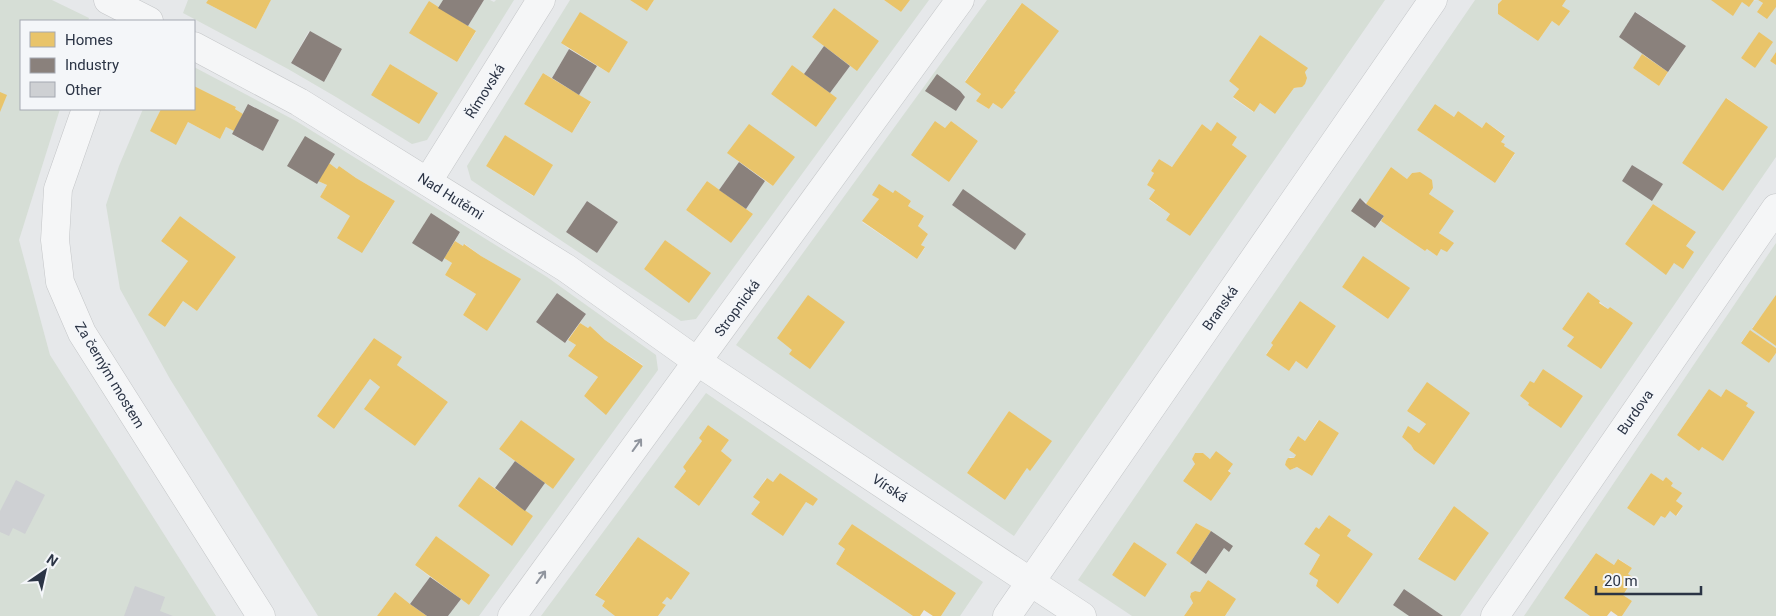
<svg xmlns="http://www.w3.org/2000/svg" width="1776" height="616" font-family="Roboto,sans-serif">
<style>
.green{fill:#d6ded6;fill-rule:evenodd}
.homes{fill:#e9c46a}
.industry{fill:#8a817c}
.building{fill:#ced0d3}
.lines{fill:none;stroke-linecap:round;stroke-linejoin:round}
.minor-casing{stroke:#c4c6c8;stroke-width:29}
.minor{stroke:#f5f6f7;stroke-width:28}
.oneway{stroke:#90959e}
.labels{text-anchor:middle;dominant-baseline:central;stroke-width:5;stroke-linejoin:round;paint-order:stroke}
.street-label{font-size:14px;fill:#2b3445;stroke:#f4f6f9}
</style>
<rect width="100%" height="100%" fill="#e6e8ea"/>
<g class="green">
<path d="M0,0h52l37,18 -1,3h-67v88h39l-41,131 31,115 166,261h-216z"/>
<path d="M188,0h20l-2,3 50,26 15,-29h172l-5,8 -28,25 47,29 19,-30 -8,-6 16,-26h6l4,2 2,-2h18l-87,140 -15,4 -76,-47 -48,-28 -105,-56zM309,31l33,18 -18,33 -33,-19zM390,64l48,29 -67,2z"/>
<path d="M570,0h60l17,11 7,-11h230l17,12 9,-12h19l-233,319 -15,2 -210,-141 -4,-14zM834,8l45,33 -22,29 -7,-4 -20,27 7,5 -21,29 -45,-33 21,-29 12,9 20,-28 -12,-9zM628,42l-19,31 -12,-7 -18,29 12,8 -19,30 -48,-29 19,-31 9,5 17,-29 -8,-6zM505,135l47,30 -19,31 -47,-30zM728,153l66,4 -21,29 -8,-5 -19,28 7,5 -22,29 -45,-33 21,-29 12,9 20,-28zM587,201l31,21 -21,31 -31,-21zM665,240l45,33 -21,29 -45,-33z"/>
<path d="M987,0h398l-371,536 -278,-191zM1021,4l37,27 -44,60 2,1 -14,17 -9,-6 -4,6 -13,-8 5,-7 -16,-13zM1260,35l45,37c4,9 -1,16 -11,16l-19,26 -15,-11 -7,9 -20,-14 6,-9 -10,-8zM937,75l23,16 5,6 -9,14zM935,121l10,7 6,-7 27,20 -29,41zM1217,123l20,14 -5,8 15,11 -57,80 -23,-16 3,-6 -21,-14 6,-10 -8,-5 7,-12 -3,-2 8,-12 13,8 30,-43 9,7zM895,190l16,11 -3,5 16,10 -6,10 10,8 -7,11 4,3 -8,11 -55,-37 17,-23 -7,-5 21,-1zM963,190l62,44 -10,16 -63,-45zM1009,411l42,30 -21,29 -3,-2 -22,32 -38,-27z"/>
<path d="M1475,0h27l-4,4v10l40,27 14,-20 7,5 10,-15 -7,-5 4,-6h146l21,15 9,-13 16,-2 5,3 -6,9 19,-5v45l-6,9 6,4v92l-316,459h-17l-39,-27 -11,16 16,11h-184l3,-4 -20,-32 -8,12 -5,-1 -4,2 -1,4 3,6 -9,13h-52l-54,-36zM1636,12l50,34 -27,40 -26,-18 10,-14 -24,-17zM1759,33l-4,35 -14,-10zM1727,98l40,29 -44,64 -41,-28zM1435,104l19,13 4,-6 24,17 4,-6 19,13 -4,7 4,2 -1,2 11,8 -20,29 -78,-53zM1632,165l31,19 -11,16 -30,-19zM1391,167l16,12 5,-6 8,-1 13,16 -4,6 24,17 -14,22 14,10 -12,6 -4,7 -10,-7 -2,2 -44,-30 -6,7 -23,-17 8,-13 7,5zM1653,204l43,28 -30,42 -41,-30zM1363,257l46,31 -21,31 -46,-32zM1588,292l20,17 2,-2 23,16 -32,46 -33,-23 6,-9 -12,-8zM1300,301l36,25 -29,43 -11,-8 -7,10 -23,-17 7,-9 -2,-2zM1543,369l40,27 -22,31 -33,-22 1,-2 -9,-7 14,-13zM1427,383l43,30 -36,52 -20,-15 -3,-5 -9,-8 6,-10 11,6 7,-9 -19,-13zM1318,420l21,13 -27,43 -15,-9 -7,3 -5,-5 1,-4 4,-4 4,1 2,-3 -7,-5 9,-14 7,5zM1216,451l15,22 -20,28 -28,-20 12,-17 -3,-5 3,-6h8l7,6zM1454,506l35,27 -34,48 -37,-23zM1329,515l22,15 -4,6 26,18 -35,50 -22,-18 2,-6 -9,-6 11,-19 -16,-11 12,-17 3,2zM1196,523l15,8 18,21 -5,-4 -18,26 -30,-21zM1134,542l33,22 -22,32 -33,-21z"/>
<path d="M194,67l102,54 251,156 109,78 2,15 -179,246h-31l13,-17 8,6 21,-30 -54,-39 -21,29 15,12 -20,27 -15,-12 -18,24h-59l-148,-237 -50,-90 -14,-84 13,-39 24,-57h18l-11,22 26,13 12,-22 32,17 6,-12 8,4 -1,4 30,16 16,-31 -30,-16 -6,10 -8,-5 1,-2 -42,-21zM329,163l8,6 2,-3 17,12 39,23 -19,31 -56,-35 7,-12 -9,-4zM431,214l29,18 -5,9 8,5 2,-2 16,12 39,23 -33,52 -24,-16 13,-21 -31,-19 7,-12 -8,-5 -2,4zM180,216l56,41 -39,54 -14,-10 -18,26 -16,-12 39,-54 -27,-20zM557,293l29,21 -6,9 8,5 2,-2 15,14 38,25 -37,49 -22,-18 14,-19 -30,-21 8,-11 -8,-5 -3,3 -29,-21zM374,338l27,19 -4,8 51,37 -33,44 -50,-37 15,-22 -10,-8 -36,50 -17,-13zM521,420l53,39 -21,30 -8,-6 -20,28 8,5 -21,29 -54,-39 21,-29 16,11 20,-27 -16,-12z"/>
<path d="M1776,243v54l-24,31 24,18v2l-26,-18 -9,12 28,21 7,-10v263h-154l10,-15 -9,-6 11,-16 -6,-5 4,-6 -13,-9 -5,6 -18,-12 -32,45 26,18h-66zM1709,389l12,8 5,-8 21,14 -1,3 9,6 -32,49 -21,-14 -3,4 -22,-16zM1651,473l12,8 3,-4 7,6 -2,3 10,7 -5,8 7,5 -6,10 -7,-5 -5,7 -4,-2 -7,10 -27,-18z"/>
<path d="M706,393l277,189 -23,34h-19l15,-23 -104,-69 -14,20 7,5 -9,15 77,52h-255l8,-11 -4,-2 5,-6 4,3 19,-27 -52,-36 -43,57 10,7 -3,5 13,10h-74zM708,425l21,15 -8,11 11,9 -33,46 -25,-19 12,-16 -3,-4 19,-26 -3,-3zM780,473l38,26 -5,7 -7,-4 -23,33 -32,-21 9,-12 -6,-6 12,-18 7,4z"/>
</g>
<g class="homes">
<path d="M208,0h63l-15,29 -50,-26z"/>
<path d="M630,0h24l-7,11z"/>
<path d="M884,0h26l-9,12z"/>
<path d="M1502,0h64l-4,6 8,5 -11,15 -7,-5 -14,20 -40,-27v-10z"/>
<path d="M1711,0h43l-5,7 -7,-5 -9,14z"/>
<path d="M1758,0h18v7l-9,12 -10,-7 6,-9z"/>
<path d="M429,1l47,30 -19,31 -48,-29z"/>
<path d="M1022,3l37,28 -45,60 2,1 -14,17 -9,-6 -4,6 -13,-8 5,-7 -16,-12z"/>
<path d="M834,8l45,33 -22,30 -45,-34z"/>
<path d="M580,12l48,30 -19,31 -48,-30z"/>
<path d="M1759,32l14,10 -18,26 -14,-10z"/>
<path d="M1260,35l48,33 -3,4 2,6 -2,6 -3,3 -8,1 -19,26 -15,-11 -6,9 -21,-15 6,-8 -10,-8z"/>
<path d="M1776,52v13l-6,-4z"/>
<path d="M1642,54l26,18 -9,14 -26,-18z"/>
<path d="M390,64l48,29 -19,31 -48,-29z"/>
<path d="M792,65l45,33 -21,29 -45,-33z"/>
<path d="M543,73l48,29 -19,31 -48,-29z"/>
<path d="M194,86l42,21 -1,2 8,5 -9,17 -8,-4 -6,12 -32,-17 -12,23 -26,-14 11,-22h33z"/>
<path d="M0,92l7,3 -7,17z"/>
<path d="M1726,98l42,29 -45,64 -41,-28z"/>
<path d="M1435,104l19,13 4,-6 24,17 4,-6 19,14 -4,6 4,2 -1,2 11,7 -20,30 -78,-53z"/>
<path d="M935,121l10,7 6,-7 27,20 -29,41 -38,-27z"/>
<path d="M1217,122l20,15 -5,8 15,11 -57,80 -24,-16 4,-6 -21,-15 6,-9 -8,-5 7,-12 -3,-2 8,-12 13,8 30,-43 9,7z"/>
<path d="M749,124l46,33 -22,29 -46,-33z"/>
<path d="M505,135l48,30 -19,31 -48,-30z"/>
<path d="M329,163l8,6 2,-3 17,12 39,23 -33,52 -25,-15 13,-22 -30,-19 7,-12 -9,-4z"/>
<path d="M1391,167l16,12 5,-6 8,-1 12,8 1,8 -4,6 25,17 -15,22 15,10 -7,9 -6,-3 -4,7 -10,-7 -2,2 -44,-30 3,-5 -18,-12z"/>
<path d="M707,181l46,33 -22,29 -45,-33z"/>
<path d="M879,184l14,9 2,-3 16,11 -3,5 16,10 -6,10 10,8 -7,11 4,2 -8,12 -55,-38 17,-22 -7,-4z"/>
<path d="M1653,204l43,28 -10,14 8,6 -11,17 -9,-6 -8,12 -41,-31z"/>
<path d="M180,216l56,41 -39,54 -14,-10 -18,26 -17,-12 40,-54 -27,-20z"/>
<path d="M665,240l46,33 -22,30 -45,-34z"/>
<path d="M455,241l8,5 1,-2 17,12 40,23 -34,52 -24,-16 13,-21 -31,-19 7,-12 -8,-5z"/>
<path d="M1363,256l47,32 -22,31 -46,-32z"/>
<path d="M1588,292l12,9 -1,2 9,6 2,-2 23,16 -32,46 -34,-23 7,-9 -12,-8z"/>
<path d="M808,295l37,27 -35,47 -21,-15 3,-4 -15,-12z"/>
<path d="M1776,295v51l-24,-17z"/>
<path d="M1300,301l36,25 -29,43 -11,-8 -7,10 -23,-16 7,-10 -2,-2z"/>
<path d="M580,323l8,5 2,-2 15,14 38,26 -37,49 -22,-19 14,-19 -30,-21 8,-11 -8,-5z"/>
<path d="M1750,330l26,18v5l-7,10 -28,-20z"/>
<path d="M374,338l28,19 -5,8 51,37 -33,44 -51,-37 16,-22 -10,-8 -36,50 -17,-13z"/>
<path d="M1543,369l40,27 -22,32 -33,-23 1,-2 -9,-7 10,-15 4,2z"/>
<path d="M1427,382l43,31 -36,52 -20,-15 -3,-5 -9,-8 6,-11 11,7 7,-9 -19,-13z"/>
<path d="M1709,389l12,8 5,-8 22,14 -2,3 9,6 -32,49 -21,-14 -3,4 -22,-16z"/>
<path d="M1009,411l43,30 -22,30 -3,-3 -22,32 -38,-27z"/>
<path d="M521,420l54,39 -22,30 -54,-40z"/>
<path d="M1319,420l20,13 -27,43 -15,-9 -7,3 -5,-5 1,-4 2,-3h6l2,-3 -7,-5 9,-14 7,5z"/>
<path d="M708,425l21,15 -8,11 11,9 -33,46 -25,-19 12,-16 -3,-4 19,-26 -3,-3z"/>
<path d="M1216,451l17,13 -5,7 3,2 -20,28 -28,-20 12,-17 -3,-5 3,-6h8l7,6z"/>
<path d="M780,473l38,26 -5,7 -7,-4 -23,34 -32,-22 9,-12 -7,-5 14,-19 6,4z"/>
<path d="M1651,473l12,8 3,-4 7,6 -2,3 11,7 -6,8 7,5 -7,10 -6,-5 -5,7 -4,-2 -7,10 -27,-18z"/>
<path d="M479,477l54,39 -21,30 -54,-40z"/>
<path d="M1454,506l35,27 -34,48 -37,-22z"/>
<path d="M1329,515l22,15 -4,6 26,18 -35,50 -22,-18 2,-6 -9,-6 11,-19 -16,-11 12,-17 3,2z"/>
<path d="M1196,523l15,8 -21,32 -14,-10z"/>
<path d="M852,524l104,69 -15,23h-8l-9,-6 -4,6h-7l-77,-52 9,-15 -7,-5z"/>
<path d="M436,536l54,39 -21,30 -54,-40z"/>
<path d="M638,537l52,36 -19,27 -4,-3 -5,6 4,2 -8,11h-43l-13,-10 3,-5 -10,-6z"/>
<path d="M1134,542l33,22 -22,33 -33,-22z"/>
<path d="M1596,553l18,12 4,-6 14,9 -4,6 6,4 -11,17 9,6 -10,15h-4l-7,-5 -4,5h-17l-26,-18z"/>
<path d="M1208,580l28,19 -11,17h-41l9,-13 -3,-6 1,-4 4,-2 5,1z"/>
<path d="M395,592l15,12 17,12h-50z"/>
</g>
<g class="industry">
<path d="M443,0h41l-16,26 -30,-18z"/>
<path d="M1635,12l51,34 -18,26 -49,-35z"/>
<path d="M310,31l32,18 -18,33 -33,-19z"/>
<path d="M824,46l26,20 -20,27 -26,-19z"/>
<path d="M569,49l28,17 -18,29 -27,-17z"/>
<path d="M937,74l23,17 5,6 -9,14 -31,-20z"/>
<path d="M248,104l31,16 -16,31 -31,-17z"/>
<path d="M305,136l30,18 -18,30 -30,-18z"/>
<path d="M739,162l26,19 -19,28 -27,-19z"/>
<path d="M1632,165l31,19 -11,17 -30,-20z"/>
<path d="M963,189l63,45 -11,16 -63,-45z"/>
<path d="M1360,198l6,6 18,12 -9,12 -24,-17z"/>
<path d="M587,201l31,21 -21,31 -31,-21z"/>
<path d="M431,213l29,19 -18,30 -30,-19z"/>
<path d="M557,293l29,21 -21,29 -29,-21z"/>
<path d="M515,461l30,22 -20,28 -30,-23z"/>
<path d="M1211,531l22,15 -4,6 -5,-4 -18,26 -16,-11z"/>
<path d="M430,577l31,22 -13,17h-21l-17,-12z"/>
<path d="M1404,589l39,27h-34l-16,-11z"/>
</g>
<g class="building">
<path d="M16,480l29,15 -20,39 -12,-6 -4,8 -9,-4v-21z"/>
<path d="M135,586l30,11 -5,14 13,5h-49z"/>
</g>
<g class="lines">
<defs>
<g id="minor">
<path d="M108,0l41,21"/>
<path d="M194,46l105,56 267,166 132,94 384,254"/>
<path d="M86,109l-28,80 -3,51 5,42 22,51 179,283"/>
<path d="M428,181l113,-181"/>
<path d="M512,616l448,-616"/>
<path d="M1007,616l426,-616"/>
<path d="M1495,616l281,-408"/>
</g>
</defs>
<use href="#minor" class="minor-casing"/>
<use href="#minor" class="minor"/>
</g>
<defs><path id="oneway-shaft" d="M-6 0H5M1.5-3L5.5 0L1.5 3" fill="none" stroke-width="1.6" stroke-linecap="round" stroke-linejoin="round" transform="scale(1.25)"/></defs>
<g class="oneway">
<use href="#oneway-shaft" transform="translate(637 445) rotate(-54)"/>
<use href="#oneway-shaft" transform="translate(541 577) rotate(-54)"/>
</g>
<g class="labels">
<g class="street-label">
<text transform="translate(485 91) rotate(-58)">Římovská</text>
<text transform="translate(451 196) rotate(32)">Nad Hutěmi</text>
<text transform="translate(737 308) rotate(-54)">Stropnická</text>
<text transform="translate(1220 308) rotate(-55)">Branská</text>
<text transform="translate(110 375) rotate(59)">Za černým mostem</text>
<text transform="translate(1635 412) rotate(-55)">Burdova</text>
<text transform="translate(890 488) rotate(33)">Vírská</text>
</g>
</g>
<rect x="20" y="20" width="175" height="90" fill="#f4f6f9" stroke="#a4a8b1"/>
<rect x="30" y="32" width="25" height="15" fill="#e9c46a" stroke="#a4a8b1"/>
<text x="65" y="45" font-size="15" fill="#2b3445">Homes</text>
<rect x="30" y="58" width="25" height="15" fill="#8a817c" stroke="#a4a8b1"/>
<text x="65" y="70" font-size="15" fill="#2b3445">Industry</text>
<rect x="30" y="82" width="25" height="15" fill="#ced0d3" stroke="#a4a8b1"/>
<text x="65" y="95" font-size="15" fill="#2b3445">Other</text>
<g transform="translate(45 571) rotate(34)" stroke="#f4f6f9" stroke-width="4" paint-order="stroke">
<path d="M0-4L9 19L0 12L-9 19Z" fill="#2b3445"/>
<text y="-8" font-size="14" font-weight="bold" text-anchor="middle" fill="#2b3445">N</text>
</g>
<path d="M1596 586v8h105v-8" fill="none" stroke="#2b3445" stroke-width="2.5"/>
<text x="1604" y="586" font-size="15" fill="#2b3445" stroke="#f4f6f9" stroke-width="4" paint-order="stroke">20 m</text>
</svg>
